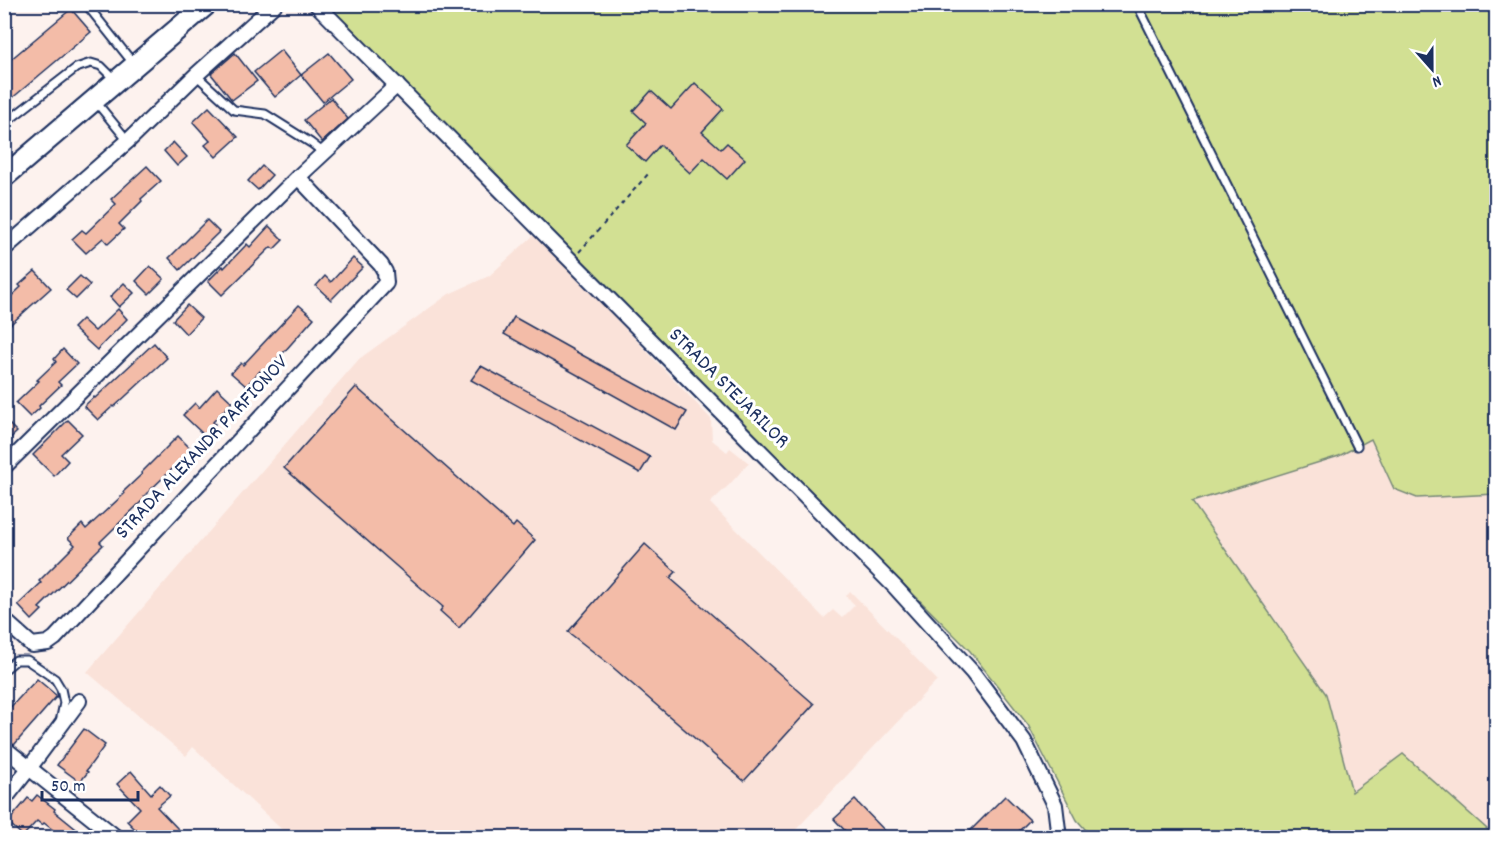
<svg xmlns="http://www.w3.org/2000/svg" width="1501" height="842" font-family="Dekko,sans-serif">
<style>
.built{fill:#fae2d9}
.green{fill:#d2e093;stroke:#768878;stroke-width:1.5}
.building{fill:#f3bca8;stroke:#1b2f5e;stroke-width:1.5}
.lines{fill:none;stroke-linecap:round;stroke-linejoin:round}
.lane-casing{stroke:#1b2f5e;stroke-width:11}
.street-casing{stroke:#1b2f5e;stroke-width:18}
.secondary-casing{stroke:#1b2f5e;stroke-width:24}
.path{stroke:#1b2f5e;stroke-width:2;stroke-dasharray:4.5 4.5;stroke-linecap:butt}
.lane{stroke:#fff;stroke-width:7}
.street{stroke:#fff;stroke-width:14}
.secondary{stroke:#fff;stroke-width:20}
.labels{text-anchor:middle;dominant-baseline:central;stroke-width:6;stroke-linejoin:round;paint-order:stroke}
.street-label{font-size:21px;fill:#1b2f5e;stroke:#fff}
</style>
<rect width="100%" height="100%" fill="#fdf2ee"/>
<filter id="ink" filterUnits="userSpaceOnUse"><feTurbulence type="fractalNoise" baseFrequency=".0167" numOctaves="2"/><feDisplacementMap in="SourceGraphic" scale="12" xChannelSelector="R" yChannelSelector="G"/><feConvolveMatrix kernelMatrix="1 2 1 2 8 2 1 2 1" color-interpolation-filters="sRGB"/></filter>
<g filter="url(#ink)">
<g class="built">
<path d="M534,235l48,48 129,136 1,21 15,12 3,-4 19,15 -20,22 -19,18 114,115 9,-8 9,8 13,-13 -9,-9 4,-5 87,89 -148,157 -498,1 -98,-91 -7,9 -99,-84 272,-313 90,-65 40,-18z"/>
<path d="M1372,438l45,60 79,-4v343l-93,-83 -51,38 -26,-98 -134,-193 147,-45z"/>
</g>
<path class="green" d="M327,5h1169v489l-79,4 -23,-9 -23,-50 -32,17 -147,46 134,192 26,98 51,-38 93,83h-404l-15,-17 -49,-95 -58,-74 -258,-259 -121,-123z"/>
<g class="building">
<path d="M71,9l20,23 -87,73v-40z"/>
<path d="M281,50l20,25 -26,22 -21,-25z"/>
<path d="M235,53l22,28 -25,19 -21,-26z"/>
<path d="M329,53l22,26 -28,23 -22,-27z"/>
<path d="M695,83l28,26 -21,23 19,17 6,-6 18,16 -18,20 -23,-21 -14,15 -30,-28 -15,17 -19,-17 20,-22 -13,-12 18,-20 20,18z"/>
<path d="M331,98l17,21 -26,23 -18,-22z"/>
<path d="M209,107l29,30 -22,20 -11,-12 5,-4 -17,-19z"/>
<path d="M173,142l14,15 -10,9 -13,-15z"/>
<path d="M147,166l14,15 -20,18 1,2 -23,23 5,5 -16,15 -5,-6 -17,15 -14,-14 10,-9 4,3 30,-29 -5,-5z"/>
<path d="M262,166l10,9 -14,15 -10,-9z"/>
<path d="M207,220l12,12 -39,38 -11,-12z"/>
<path d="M269,226l14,14 -9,9 -3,-2 -49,48 -14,-14 15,-15 1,2 23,-24 3,3z"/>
<path d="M353,258l10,9 -32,33 -15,-14 9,-10 6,6z"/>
<path d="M150,266l14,13 -15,15 -13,-13z"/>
<path d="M35,271l16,17 -47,42v-27l17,-16 -2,-2z"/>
<path d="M80,276l10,9 -14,14 -10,-9z"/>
<path d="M124,283l10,10 -15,14 -9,-10z"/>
<path d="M187,305l14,13 -15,16 -13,-14z"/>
<path d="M299,305l15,13 -30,34 -22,21 -2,-2 -14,15 -15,-13 10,-10 2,2z"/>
<path d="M118,309l9,10 -30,31 -24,-22 9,-9 13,12z"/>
<path d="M514,317l68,38 105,57 -11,18 -172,-96z"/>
<path d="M154,343l13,15 -53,49 -1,-1 -15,14 -14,-14 10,-9 1,1z"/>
<path d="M63,349l14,15 -19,18 3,3 -22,21 1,2 -10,9 -14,-14 23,-22 -2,-1 19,-18 -2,-3z"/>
<path d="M481,366l169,91 -10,16 -169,-93z"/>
<path d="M356,387l157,140 3,-4 19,17 -76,88 -19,-17 3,-4 -159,-139z"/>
<path d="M217,388l15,14 -19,20 2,2 -11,11 -21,-20 12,-12 4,5z"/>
<path d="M4,419l13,13 -13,12z"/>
<path d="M68,420l14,14 -21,20 7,7 -14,15 -21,-21z"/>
<path d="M178,436l14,14 -48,46 2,1 -46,45 3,3 -64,63 3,2 -10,10 -14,-15 23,-22 -2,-2 36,-36 -7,-7 14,-14 4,5 38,-35 -1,-2 19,-18 -1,-1z"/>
<path d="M645,544l31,28 -6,6 144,126 -70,77 -135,-117 -41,-32z"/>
<path d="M37,679l20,17 -43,49 -10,-6v-25z"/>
<path d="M84,729l21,16 -19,26 2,1 -8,10 -23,-17z"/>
<path d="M131,771l20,23 9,-9 10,11 -13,11 23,24 -7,6h-30l-16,-16 13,-13 -23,-24z"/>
<path d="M37,795l18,14 -1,2 32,26h-24l-18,-14 -2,2 -5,-4 -14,15 -15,-14 20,-24 4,3z"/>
<path d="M1005,796l25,24 -17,17h-49z"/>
<path d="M855,800l36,37h-40l-17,-18z"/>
</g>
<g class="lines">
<defs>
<g id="lane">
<path d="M86,4l47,59"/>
<path d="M1137,4l220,442"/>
<path d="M196,75l38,35 31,4 46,29 13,10"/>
<path d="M96,102l32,39"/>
<path d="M4,124l72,-56 15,-5 10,3 13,13"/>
<path d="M4,670l12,-10h11l28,19 6,10 3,14 -4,19"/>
</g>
<g id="street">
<path d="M316,4l579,583 78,86 51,68 31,64 4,33"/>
<path d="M4,249l124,-108 68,-66 79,-71"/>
<path d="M4,467l294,-290 99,-92"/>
<path d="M4,620l28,25 16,-2 7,-5 331,-355 -1,-11 -4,-7 -83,-88"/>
<path d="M4,748l113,90"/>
<path d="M4,800l26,-33 49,-66"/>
</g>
<path id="secondary" d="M4,177l203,-173"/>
</defs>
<use href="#lane" class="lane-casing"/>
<use href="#street" class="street-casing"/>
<use href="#secondary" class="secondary-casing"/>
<path class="path" d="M579,252l70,-79"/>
<use href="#lane" class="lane"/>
<use href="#street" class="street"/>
<use href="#secondary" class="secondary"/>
</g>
</g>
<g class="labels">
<g class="street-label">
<text transform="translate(728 389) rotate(45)">STRADA STEJARILOR</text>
<text transform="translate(203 448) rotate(-47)">STRADA ALEXANDR PARFIONOV</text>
</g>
</g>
<rect width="1501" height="842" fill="none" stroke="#fff" stroke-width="24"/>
<rect x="12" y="12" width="1477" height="818" fill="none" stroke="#1b2f5e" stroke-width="2" filter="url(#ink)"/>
<g transform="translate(1432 69) rotate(159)" stroke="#ffffff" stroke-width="4.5" paint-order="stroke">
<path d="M0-4.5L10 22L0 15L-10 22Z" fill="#1b2f5e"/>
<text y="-9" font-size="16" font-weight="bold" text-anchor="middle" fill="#1b2f5e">N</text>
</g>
<path d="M42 791v9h96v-9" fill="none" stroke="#1b2f5e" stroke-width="3"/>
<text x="51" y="791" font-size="18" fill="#1b2f5e" stroke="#ffffff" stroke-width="4.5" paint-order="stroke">50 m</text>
</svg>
